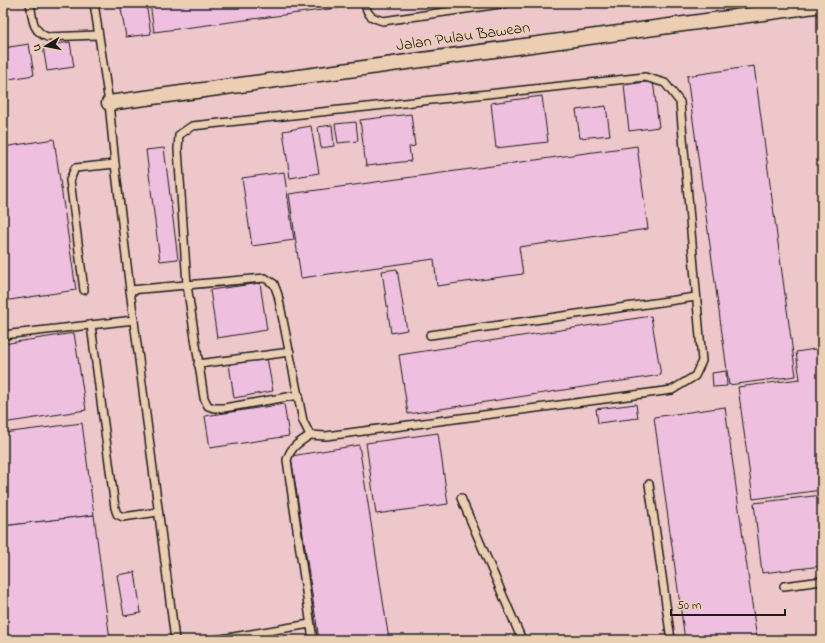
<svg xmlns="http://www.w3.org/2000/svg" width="825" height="643" font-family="'Indie Flower',sans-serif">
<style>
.built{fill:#eec7ca}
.building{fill:#efbfe0;stroke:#1c1c1c}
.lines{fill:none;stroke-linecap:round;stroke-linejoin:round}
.service-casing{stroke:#1c1c1c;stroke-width:10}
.minor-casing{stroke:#1c1c1c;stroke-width:17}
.service{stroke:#eccfb3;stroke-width:7}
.minor{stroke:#eccfb3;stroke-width:14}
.labels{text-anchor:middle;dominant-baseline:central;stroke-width:3;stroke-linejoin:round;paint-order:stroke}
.street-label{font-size:16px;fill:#1c1c1c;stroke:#eccfb3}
</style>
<rect width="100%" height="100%" fill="#edcac0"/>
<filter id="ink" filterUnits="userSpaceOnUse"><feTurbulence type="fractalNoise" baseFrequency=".025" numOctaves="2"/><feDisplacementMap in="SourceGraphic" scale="8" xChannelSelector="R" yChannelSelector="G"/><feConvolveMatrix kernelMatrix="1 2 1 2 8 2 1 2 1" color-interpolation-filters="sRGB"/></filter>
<g filter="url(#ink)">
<rect class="built" x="3" y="3" width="819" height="637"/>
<g class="building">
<path d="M120,3h26l5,31 -25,3z"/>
<path d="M150,3h202v3l-198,26z"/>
<path d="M70,42l4,25 -27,4 -4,-25z"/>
<path d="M29,44l5,31 -31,5v-32z"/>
<path d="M754,66l42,310 -67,9 -42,-309z"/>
<path d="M653,81l6,46 -30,4 -5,-46z"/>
<path d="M542,96l6,46 -52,6 -5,-45z"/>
<path d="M606,106l4,29 -30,3 -4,-28z"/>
<path d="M411,114l4,32 -6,1 2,14 -45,5 -6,-46z"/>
<path d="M356,122l2,19 -20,2 -3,-19z"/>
<path d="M332,125l2,21 -13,2 -3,-21z"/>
<path d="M311,126l8,47 -29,5 -7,-47z"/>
<path d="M54,139l22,151 -73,11v-154z"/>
<path d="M637,146l11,83 -129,18 4,27 -86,12 -3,-27 -133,19 -12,-84z"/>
<path d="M164,148l14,111 -18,2 -14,-111z"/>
<path d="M284,172l10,68 -42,6 -10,-68z"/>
<path d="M397,269l10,61 -16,3 -9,-62z"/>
<path d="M260,283l7,47 -50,8 -7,-48z"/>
<path d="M651,316l10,59 -253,39 -9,-59z"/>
<path d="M74,333l12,77 -83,13v-79z"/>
<path d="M822,348v142l-69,9 -15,-112 62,-8 -4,-27z"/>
<path d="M267,358l6,33 -39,7 -5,-34z"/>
<path d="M726,371l1,15 -14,1 -1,-14z"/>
<path d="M284,404l5,32 -79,12 -5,-32z"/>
<path d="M636,404l2,14 -40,5 -2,-14z"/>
<path d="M725,407l32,233h-72l-31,-223z"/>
<path d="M82,423l12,92 -91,11v-93z"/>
<path d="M438,433l10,71 -72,10 -10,-71z"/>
<path d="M359,445l30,195h-70l-28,-184z"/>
<path d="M822,495v71l-60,7 -8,-70z"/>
<path d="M94,515l16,125h-107v-114z"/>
<path d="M135,572l6,41 -17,3 -7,-41z"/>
</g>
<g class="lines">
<defs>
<g id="service">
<path d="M30,3c3,15 1,27 17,34l51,-2"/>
<path d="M94,3l15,100 6,61 15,126 45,350"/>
<path d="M365,3c2,13 7,15 18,18l124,-18"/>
<path d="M84,290l-14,-110 5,-12 40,-4"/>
<path d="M130,290l135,-12 9,6 4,11 25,126 7,14 16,1 346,-46 23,-14 7,-15 -22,-259 -15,-19 -20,-6 -453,49 -13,9 -1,14 9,136 17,113 4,8 6,2h10l75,-13"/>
<path d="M91,325l24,183 2,6 6,3 35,-5"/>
<path d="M3,335l131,-15"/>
<path d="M430,335l266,-38"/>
<path d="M198,364l92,-12"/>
<path d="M310,435c-11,8 -19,11 -23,25l26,180"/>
<path d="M649,484l22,156"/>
<path d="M461,498l61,142"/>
<path d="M784,586l38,-5"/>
<path d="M215,640l95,-16"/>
</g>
<path id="minor" d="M109,103l713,-98"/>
</defs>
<use href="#service" class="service-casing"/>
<use href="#minor" class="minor-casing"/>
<use href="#service" class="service"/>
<use href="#minor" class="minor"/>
</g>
</g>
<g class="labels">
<g class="street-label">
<text transform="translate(463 37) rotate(-8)">Jalan Pulau Bawean</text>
</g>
</g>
<rect width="825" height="643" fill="none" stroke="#eccfb3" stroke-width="16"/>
<rect x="8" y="8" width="809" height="627" fill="none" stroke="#1c1c1c" stroke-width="1.5" filter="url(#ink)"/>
<g transform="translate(46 46) rotate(260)" stroke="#eccfb3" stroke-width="3" paint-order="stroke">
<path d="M0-3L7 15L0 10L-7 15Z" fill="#1c1c1c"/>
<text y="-6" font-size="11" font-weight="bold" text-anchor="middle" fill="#1c1c1c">U</text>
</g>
<path d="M671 609v6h114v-6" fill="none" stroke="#1c1c1c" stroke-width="2"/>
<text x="677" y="609" font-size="12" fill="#1c1c1c" stroke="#eccfb3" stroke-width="3" paint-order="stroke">50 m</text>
</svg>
